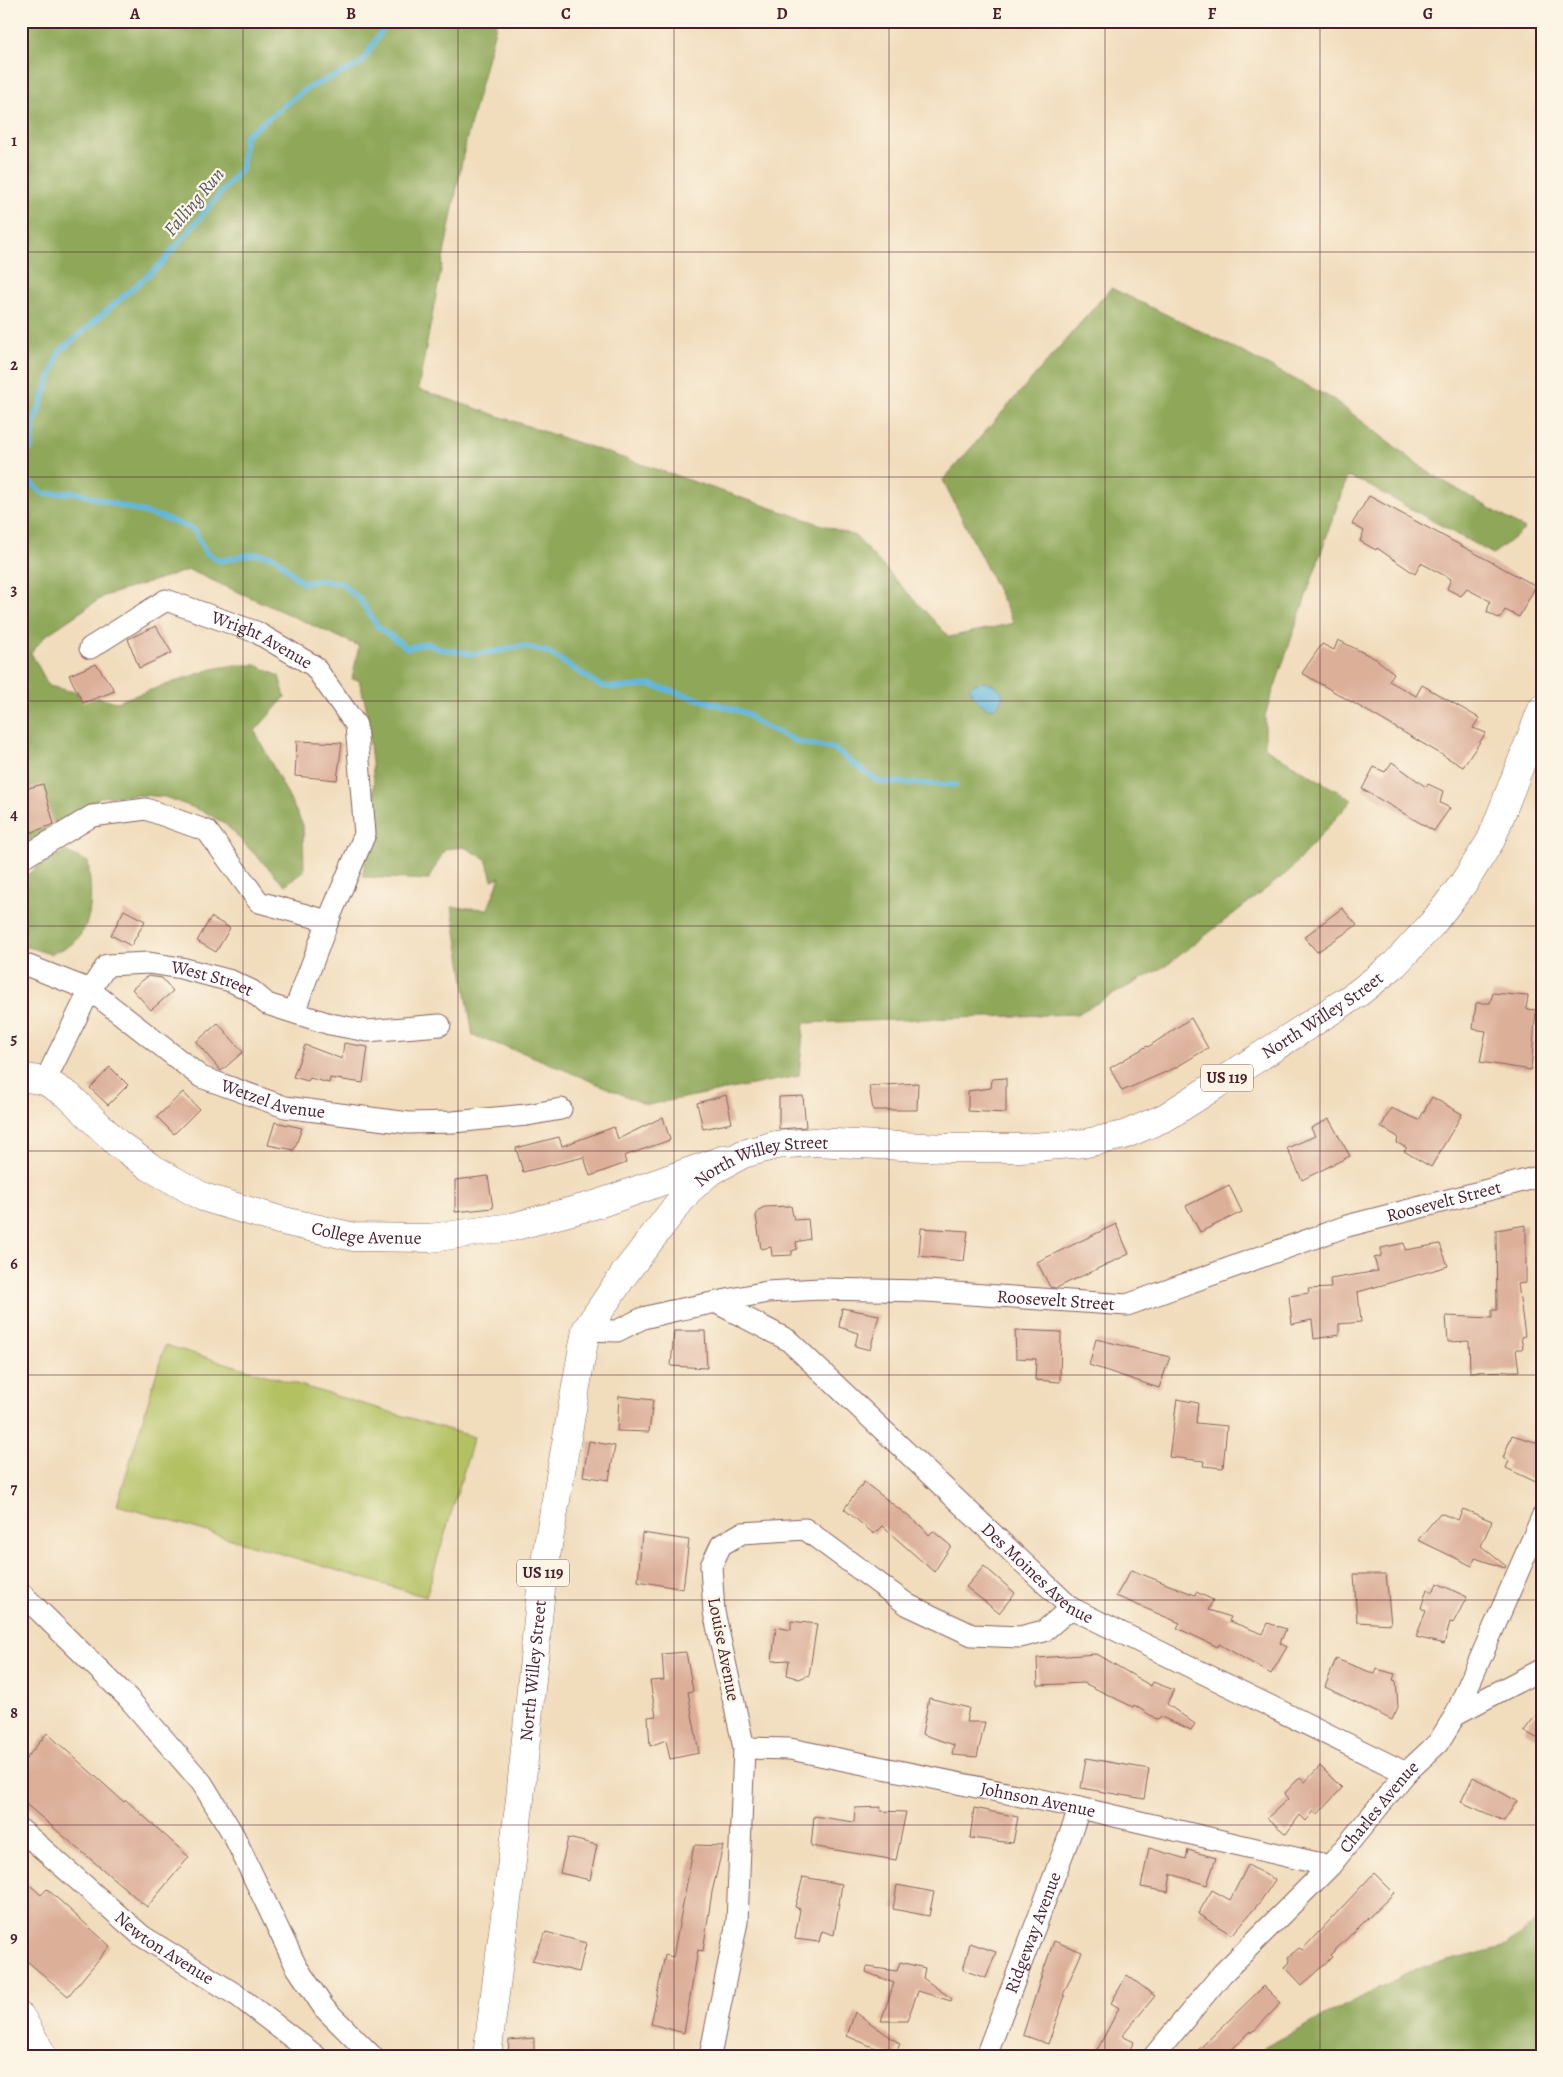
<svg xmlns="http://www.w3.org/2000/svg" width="1563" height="2077" font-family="Alegreya,serif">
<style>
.green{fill:#b3c163;stroke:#7e7047}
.forest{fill:#8ea759;stroke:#6c6342}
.water{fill:#61b7dd;stroke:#566b84}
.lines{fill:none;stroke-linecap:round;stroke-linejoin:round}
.stream{stroke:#61b7dd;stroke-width:5.5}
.building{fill:#dcaf99}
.street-casing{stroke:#84615e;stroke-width:23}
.secondary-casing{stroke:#84615e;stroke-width:29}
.primary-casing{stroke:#84615e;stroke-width:29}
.street{stroke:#fff;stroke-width:21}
.secondary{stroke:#fff;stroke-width:28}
.primary{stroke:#fff;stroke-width:28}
.grid{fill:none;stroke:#4a1f2b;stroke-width:1;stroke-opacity:0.55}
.labels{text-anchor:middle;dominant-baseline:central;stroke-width:4.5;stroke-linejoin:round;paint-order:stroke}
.shield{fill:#fcf5e5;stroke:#7f5f63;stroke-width:1}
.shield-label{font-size:16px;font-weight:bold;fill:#4a1f2b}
.street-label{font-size:18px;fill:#4a1f2b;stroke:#fcf5e5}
.water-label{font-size:19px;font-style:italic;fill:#525469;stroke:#fcf5e5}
.neatline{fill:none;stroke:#4a1f2b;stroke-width:2}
.grid-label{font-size:16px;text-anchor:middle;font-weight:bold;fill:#4a1f2b}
</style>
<rect width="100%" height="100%" fill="#fcf5e5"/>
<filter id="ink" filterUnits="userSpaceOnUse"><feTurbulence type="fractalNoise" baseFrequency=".02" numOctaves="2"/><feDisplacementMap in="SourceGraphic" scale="10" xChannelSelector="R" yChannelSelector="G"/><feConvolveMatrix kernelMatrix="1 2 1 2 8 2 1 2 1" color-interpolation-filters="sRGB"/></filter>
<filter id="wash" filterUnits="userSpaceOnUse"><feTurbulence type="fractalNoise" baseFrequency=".0096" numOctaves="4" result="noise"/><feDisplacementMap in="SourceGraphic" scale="20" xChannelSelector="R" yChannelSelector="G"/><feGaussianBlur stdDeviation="1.12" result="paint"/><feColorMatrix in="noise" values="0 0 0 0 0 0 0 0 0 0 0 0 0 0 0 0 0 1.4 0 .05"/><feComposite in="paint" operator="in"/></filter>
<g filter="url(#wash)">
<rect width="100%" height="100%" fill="#f1dcbc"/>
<path class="green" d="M165,1345l309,92 -48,160 -309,-92z"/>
<g class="forest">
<path d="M21,21h476l-32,125 -47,243 437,147 94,101 65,-14 -71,-143 168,-192 102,49 120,62 95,73 97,57 -32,25 -129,-71 -17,-6 -82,238v33l87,52 -64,72 -121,93 -90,49 -273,9 -5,53 -152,29 -120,-51 -54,-18 -21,-129 36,2 12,-32 -8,3 -6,-21 -22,-12 -19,2 -17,31 -65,-3 11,-95 -8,-76 -7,-26 -7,-1 7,-33 -170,-76 -85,26 -59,40 -14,17 18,33 67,16 96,-33 22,-4h22l23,11 6,21 -30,34 48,94 1,46 -19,14 -60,-61 -20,-12 -40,-15 -22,-2 -43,2 -54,47 -25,-6z"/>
<path d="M65,851l23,11c3,28 8,62 -16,82 -6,5 -16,7 -22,10l-22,-7 -7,1v-69l24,-17z"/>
<path d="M1542,1916v140h-284l7,-9 151,-78 91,-23z"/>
</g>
<path class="water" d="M983,682c11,2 15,3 20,13l-5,11 -8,3c-9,-5 -19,-12 -20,-22l3,-3z"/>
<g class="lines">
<g class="stream">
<path d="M21,263l4,45 -4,4"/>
<path d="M35,421l24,-69 102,-88 81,-96 3,-32 61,-47 55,-25 27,-43"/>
<path d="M21,458l10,-10 3,-20"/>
<path d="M21,474l23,20 30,-2 96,28 24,10 12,23 14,8c15,-3 44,-12 57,-2 9,8 16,17 26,24l17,-3 21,3 19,17 18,27 29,21 20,-5 12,6 35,5 25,-3 22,-5 27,6 53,34 18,2 32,-3 95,28 10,9 42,20 36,7 45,33 77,3"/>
</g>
</g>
<g id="blocks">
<g class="building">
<path d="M1369,496l167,90 -17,31 -14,-7 -5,9 -13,-7 3,-11 -23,-12 -6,7 -14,-7 4,-10 -30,-16 -6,11 -38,-26 -1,2 -16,-9 4,-10 -12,-7z"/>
<path d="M156,626l16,27 -33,15 -11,-29z"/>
<path d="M1338,640l38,19 18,14 -5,8 27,15 6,-11 57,33 -6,10 13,5 -23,34 -161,-94 20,-29 12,6z"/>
<path d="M96,664l19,27 -32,12 -14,-28z"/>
<path d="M297,741l45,2 -5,37 -42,-4z"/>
<path d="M1392,762l34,25 2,-3 15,7 -3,12 10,5 -16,23 -72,-42 12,-22 11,5z"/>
<path d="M43,784l11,40 -24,9 -9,-21v-22z"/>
<path d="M1342,908l15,17 -40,27 -13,-15z"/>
<path d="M124,910l21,11 -14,25 -20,-11z"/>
<path d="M211,917l19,11 -14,24 -19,-11z"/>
<path d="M148,976l14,2 11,13 -22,19 -19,-21z"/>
<path d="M1493,993l35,3 -2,13 10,1 -5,60 -51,-8 6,-31 -13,-2 3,-26h14z"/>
<path d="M1191,1018l17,30 -33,20 -53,23 -12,-23 37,-22 1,1z"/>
<path d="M218,1023l25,29 -22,19 -25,-29z"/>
<path d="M344,1043l24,4 -5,36 -33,-5 -1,5 -19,-5 -2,3 -15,-4 12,-32 37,14z"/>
<path d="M110,1067l18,18 -20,20 -18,-17z"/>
<path d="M1006,1078v35l-38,-2v-20l23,-3 1,-9z"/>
<path d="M918,1083l-1,27h-44l-4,-24z"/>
<path d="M183,1092l16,17 -25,25 -17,-17z"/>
<path d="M726,1095l6,28 -29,6 -6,-26z"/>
<path d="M803,1096l3,31 -27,2v-32z"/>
<path d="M1432,1097l30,17 -31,53 -27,-16 3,-3 -10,-5 1,-6 -17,-10 10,-19 28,12z"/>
<path d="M663,1117l7,23 -46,16 2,7 -36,13 -6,-19 -61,15 -7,-24 43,-11 3,9 52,-19 4,12z"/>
<path d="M1329,1119l21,37 -48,24 -15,-32 28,-12 -4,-8z"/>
<path d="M275,1122l27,6 -8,22 -26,-5z"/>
<path d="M488,1176l5,32 -38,4v-32z"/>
<path d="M1229,1185l13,27 -42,20 -14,-26z"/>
<path d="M791,1206l3,14 14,-1 2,20 -14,3 1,7 -5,2v4l-20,1 -1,-9 -10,2 -5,-33 3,-6 5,-3z"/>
<path d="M1116,1224l13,30 -73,34 -6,-1 -13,-25z"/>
<path d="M1526,1225v58l-8,1 7,52 -4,1 2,12h-7l3,22 -49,1 -1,-31 -21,1 -2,-26 46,2v-8h5l-1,-80z"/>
<path d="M921,1228l47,3 -4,30 -45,-5z"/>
<path d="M1404,1243l1,7 35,-6 8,22 -90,26 3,30 -22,2v11l-25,4 -2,-19 -20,4 -3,-28 20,-3 -1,-4 23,-1 -1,-9 48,-8 -4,-13 7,-2v-8z"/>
<path d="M842,1308l37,7 -9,35 -15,-4 3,-13 -19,-6z"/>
<path d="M1015,1330l46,2 -1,50 -25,-2 1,-21 -20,-1z"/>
<path d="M674,1331h31l2,37 -36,-2z"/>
<path d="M1096,1339l74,18 -11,31 -70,-23z"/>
<path d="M619,1396l34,4 -4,32 -32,-1z"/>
<path d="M1177,1399l21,4 -2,20 31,3 -4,42 -20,-2 1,-5 -35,-4z"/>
<path d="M1512,1435l30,9v22l-6,16 -30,-14 3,-7 -6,-3z"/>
<path d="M589,1441l26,5 -6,34 -26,-4z"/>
<path d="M864,1482l57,44 8,9 4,-4 18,15 -17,26 -52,-46 -8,8 -30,-25z"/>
<path d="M1463,1509l29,12 -11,25 25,20 -1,2 -30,-10 -3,8 -54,-26 22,-27 18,7z"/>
<path d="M642,1533l47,7 -6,49 -45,-8z"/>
<path d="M984,1566l31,27 -16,20 -33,-26z"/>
<path d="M1131,1570l64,25 1,-3 17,8 -5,10 23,7 -2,4 34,13 5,-11 18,6 -6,14 7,4 -16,27 -52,-30 -1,3 -41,-19 3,-5 -64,-27z"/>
<path d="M1354,1574h32l5,50 -34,-2z"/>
<path d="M1437,1583l30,14 -14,26 -3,-1 -6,22 -28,-7 10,-26 -5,-3 6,-19 6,3z"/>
<path d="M791,1621l26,3 -8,51 -10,4 -12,-4 2,-15 -17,1 4,-34 15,3z"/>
<path d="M686,1652l7,39 -5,1 11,61 -29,6 -4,-19 -16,6 -2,-29 8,-1 -6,-35 14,-1 -2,-26z"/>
<path d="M1097,1654l54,32 2,-4 21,8 -7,14 28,20 -4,6 -30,-13 -3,3 -24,-15 -1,2 -49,-24 -46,2 -1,-27z"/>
<path d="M1336,1659l39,15 2,-5 18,5 -2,6 3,1 2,26 -6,13 -67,-33z"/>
<path d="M929,1698l40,10 -3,14h19l-8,35 -25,-2 2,-10 -32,-11z"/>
<path d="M1542,1707v34l-18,-10z"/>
<path d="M47,1733l77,69 2,-2 63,57 -42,50 -126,-107v-35z"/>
<path d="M1086,1758l63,11 -5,30 -63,-11z"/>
<path d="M1320,1766l22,22 -25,27 -3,-4 -8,10 -6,-6 -14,19 -19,-16 21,-19 -4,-5 16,-17 5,5z"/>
<path d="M1473,1777l44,24 -13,20 -43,-19z"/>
<path d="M881,1807l-1,4 26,1 -10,48 -85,-14 3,-30 40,6 1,-14z"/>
<path d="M974,1808l44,9 -5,26 -43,-5z"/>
<path d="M568,1838l29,7 -7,35 -30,-7z"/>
<path d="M694,1845l29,1 -11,46 -9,59 -5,-1 -14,83 -33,-9 14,-69 8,2z"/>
<path d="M1149,1848l37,11 2,-9 28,8 -9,27 -36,-11 -3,18 -27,-5z"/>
<path d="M1248,1865l27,15 -15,22 -28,33 -34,-21 14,-24 18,10z"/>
<path d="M1374,1873l20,20 -64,62 2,2 -30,28 -17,-18 5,-5 -2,-5 11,-9 3,2z"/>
<path d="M21,1877l20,18 6,-6 63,57 -42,50 -47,-40z"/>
<path d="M803,1877l39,7 -8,51 -12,-4 -3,11 -24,-3 5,-30 -5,-2z"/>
<path d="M897,1885l37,7 -5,24 -36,-7z"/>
<path d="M546,1932l40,11 -7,29 -47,-11z"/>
<path d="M1054,1941l28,11 -19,43 2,1 -17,48 -25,-9 20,-64z"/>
<path d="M970,1943l26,9 -10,26 -23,-8z"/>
<path d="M900,1962l25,6 -2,10 29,21 -1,2 -33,-10 -11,30h-26l13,-38 -28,-11 1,-5 30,4z"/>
<path d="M1127,1975l28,21 -33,40 12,6 -8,14h-32l25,-48 -8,-5z"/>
<path d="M1264,1986l17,17 -29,30 -1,-2 -26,25h-33z"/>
<path d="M855,2012l45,32 -6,12 -47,-20z"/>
<path d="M534,2038v18h-26l1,-16z"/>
</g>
</g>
</g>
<g filter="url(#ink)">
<use href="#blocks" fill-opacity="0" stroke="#84615e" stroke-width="1"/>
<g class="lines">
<defs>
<g id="street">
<path id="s1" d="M90,648l76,-48 90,32 58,34 42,59 9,109 -37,87 -34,91"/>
<path d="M21,859l71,-43 54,-7 61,22 52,71 69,19"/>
<path id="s2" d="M21,963l69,27 111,87 84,30 124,16 44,-1 74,-7 34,-6"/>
<path id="s3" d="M45,1081l45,-91 17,-25 42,-2 32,5 50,13 21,10 15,13 63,20 37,7 73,-6"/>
<path id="s4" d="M717,1303l71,37 283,268 335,165"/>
<path id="s5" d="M586,1330l31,1 26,-13 29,-7 95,-19 53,-3 106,2 201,14 220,-79 195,-50"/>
<path d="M21,1593l107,105 74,85 31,51 63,132 28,42 48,48"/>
<path d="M1456,1714l86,-45"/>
<path id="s6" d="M744,1748l46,1 290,59 250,58"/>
<path id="s7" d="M21,1830l121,106 96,60 78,60"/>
<path d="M710,2056l27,-134 7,-174 -30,-136 -3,-46 10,-21 21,-12 63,-4 103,76 64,30 48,2 24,-6 27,-23"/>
<path id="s8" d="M986,2056l94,-248"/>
<path id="s9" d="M1154,2056l68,-82 108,-108 76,-93 32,-30 18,-29 86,-197"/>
</g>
<g id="secondary">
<path id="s10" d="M21,1077l24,4 24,15 48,47 33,24 53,30 76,23 75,17 76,1 82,-11 86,-23 127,-45"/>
</g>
<g id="primary">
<path d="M21,2017l22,39"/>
<path id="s11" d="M487,2056l33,-257 22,-220 44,-249 39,-57 63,-82 20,-18 35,-19 33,-9 37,-3 133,6h74l66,-5 38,-8 42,-18 191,-123 38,-30 37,-40 31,-40 28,-44 51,-131"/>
</g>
</defs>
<use href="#street" class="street-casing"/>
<use href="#secondary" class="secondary-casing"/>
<use href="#primary" class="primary-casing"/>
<use href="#street" class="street"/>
<use href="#secondary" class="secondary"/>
<use href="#primary" class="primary"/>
</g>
</g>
<path class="grid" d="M243,21v2035M458,21v2035M674,21v2035M889,21v2035M1105,21v2035M1320,21v2035M21,252h1521M21,477h1521M21,701h1521M21,926h1521M21,1151h1521M21,1375h1521M21,1600h1521M21,1825h1521"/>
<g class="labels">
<g class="shield">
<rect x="1201" y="1064.5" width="52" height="27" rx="4"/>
<rect x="517" y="1559.5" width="52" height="27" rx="4"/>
</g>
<g class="shield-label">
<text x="1227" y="1078">US 119</text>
<text x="543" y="1573">US 119</text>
</g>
<g class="street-label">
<text stroke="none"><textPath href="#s1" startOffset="194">Wright Avenue</textPath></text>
<text stroke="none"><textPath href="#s3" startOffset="239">West Street</textPath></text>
<text stroke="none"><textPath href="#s11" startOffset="1588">North Willey Street</textPath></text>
<text stroke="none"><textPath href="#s2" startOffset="291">Wetzel Avenue</textPath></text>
<text stroke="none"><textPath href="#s11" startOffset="988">North Willey Street</textPath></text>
<text stroke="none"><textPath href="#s5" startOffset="881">Roosevelt Street</textPath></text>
<text stroke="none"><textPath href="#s10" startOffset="390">College Avenue</textPath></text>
<text stroke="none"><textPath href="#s5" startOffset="476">Roosevelt Street</textPath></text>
<text stroke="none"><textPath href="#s4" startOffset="422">Des Moines Avenue</textPath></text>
<text transform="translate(724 1649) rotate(79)">Louise Avenue</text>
<text stroke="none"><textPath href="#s11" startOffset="388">North Willey Street</textPath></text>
<text stroke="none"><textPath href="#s6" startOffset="299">Johnson Avenue</textPath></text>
<text stroke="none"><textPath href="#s9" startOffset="336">Charles Avenue</textPath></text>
<text stroke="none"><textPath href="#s8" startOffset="132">Ridgeway Avenue</textPath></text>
<text stroke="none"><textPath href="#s7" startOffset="186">Newton Avenue</textPath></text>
</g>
<g class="water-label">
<text transform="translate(194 202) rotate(-50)">Falling Run</text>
</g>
</g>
<rect width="1563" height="2077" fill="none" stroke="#fcf5e5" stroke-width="55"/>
<rect x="28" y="28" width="1508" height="2022" class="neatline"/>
<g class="grid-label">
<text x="135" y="19">A</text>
<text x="351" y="19">B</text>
<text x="566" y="19">C</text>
<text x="782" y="19">D</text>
<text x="997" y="19">E</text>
<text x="1212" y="19">F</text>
<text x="1428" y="19">G</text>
<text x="14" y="146">1</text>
<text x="14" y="370">2</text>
<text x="14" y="595">3</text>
<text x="14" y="820">4</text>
<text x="14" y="1044">5</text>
<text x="14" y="1269">6</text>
<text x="14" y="1494">7</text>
<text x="14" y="1718">8</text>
<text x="14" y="1943">9</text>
</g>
</svg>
